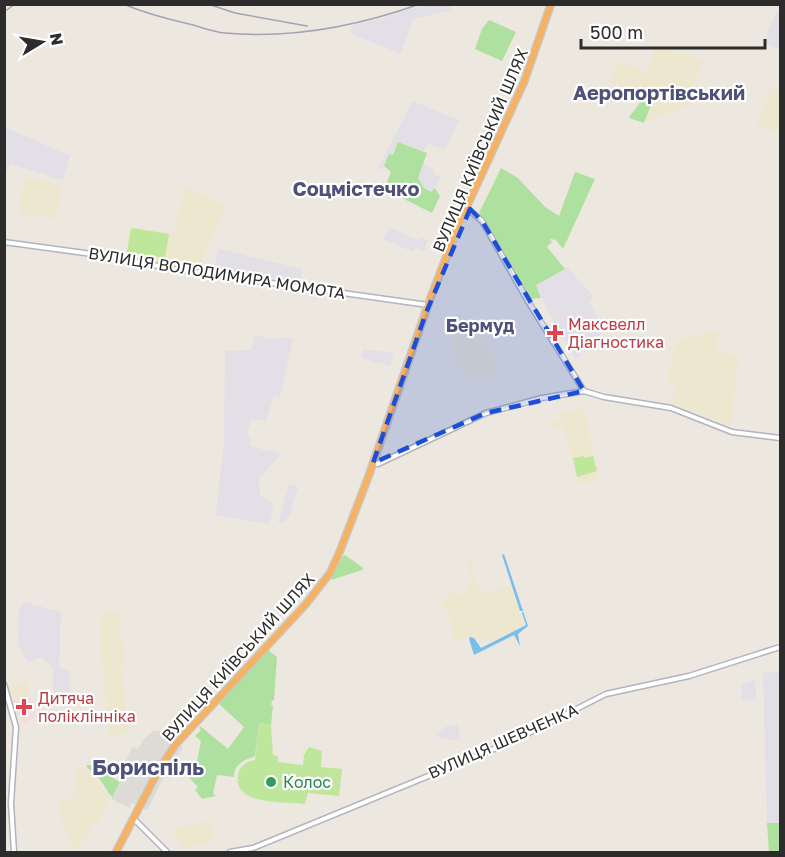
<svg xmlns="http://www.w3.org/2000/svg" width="785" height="857" font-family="'Golos Text',sans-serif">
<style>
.industrial{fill:#e2dfe6}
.education{fill:#ede7d0}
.medical{fill:#f3dedd}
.green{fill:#aee09f}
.pitch{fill:#bfe79b}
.plaza{fill:#dddbd6}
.water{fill:#78bfe9}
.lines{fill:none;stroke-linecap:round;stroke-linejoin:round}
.secondary-casing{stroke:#b2b4be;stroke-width:7}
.highway-casing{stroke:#c8c8c8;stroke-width:9}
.secondary{stroke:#fff;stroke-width:4}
.highway{stroke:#f6b161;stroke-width:6}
.rail{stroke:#a2a3b5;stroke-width:1.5}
.marked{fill:#1d4ed8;fill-opacity:0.2;stroke:#1d4ed8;stroke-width:4.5;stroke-dasharray:12 8;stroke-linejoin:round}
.health-dot{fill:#e0444e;stroke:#fff;stroke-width:2}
.leisure-dot{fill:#2e9e5b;stroke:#fff;stroke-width:2}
.labels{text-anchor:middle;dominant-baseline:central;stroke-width:4.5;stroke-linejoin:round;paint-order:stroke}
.street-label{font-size:16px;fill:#2c2c2c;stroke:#fff}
.health-label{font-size:16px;fill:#be3a42;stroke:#fff;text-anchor:start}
.leisure-label{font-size:16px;fill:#27864d;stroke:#fff;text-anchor:start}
.neighbourhood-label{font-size:18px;font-weight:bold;fill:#4e527b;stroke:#fff}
.quarter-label{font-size:20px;font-weight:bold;fill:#4e527b;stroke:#fff}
.district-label{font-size:22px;font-weight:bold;fill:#4e527b;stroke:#fff}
</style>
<rect width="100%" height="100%" fill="#ede8df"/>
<g class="industrial">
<path d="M423,5h26l3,5 -39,9 -12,35 -51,-21 3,-8 31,-7z"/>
<path d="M780,5v45l-15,-7 4,-15z"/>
<path d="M413,101l46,19 -14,30 -17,-6 -5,7 -24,-9 -6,13 -4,-1 -7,16 -4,-2z"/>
<path d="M5,127l65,29 -7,24 -53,-16 -5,11z"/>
<path d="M423,164l11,5 -1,4 7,4 -3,7 -6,8 -7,-4 -6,-10z"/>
<path d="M389,227l29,13 2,-3 8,3 -4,11 -9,-3 -2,4 -30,-13z"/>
<path d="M219,249l83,20 -2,12 -87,-12z"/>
<path d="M567,267l26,29 -3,7 10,19 7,-4 2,1 -9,16 -14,12 -5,6 1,2 -6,4 -23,-38 -17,-36z"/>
<path d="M254,335l24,5 2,-3 13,2 -13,58 -6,-1 -8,25 -15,-2 -4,16 3,2v9l31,8 -22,25 1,16 12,7 1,3 -3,19 -54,-9 8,-75 1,-89 27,-1z"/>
<path d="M363,349l31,4 -4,13 -29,-8z"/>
<path d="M289,484l9,3 -7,26 -7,10 -6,-1z"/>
<path d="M24,602l37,10 -2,56 10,2 1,22h-17v-23l-11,-12 -14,5 -10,-17 1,-35z"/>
<path d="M780,671v152h-13l-4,-150z"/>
<path d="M755,680l1,20 -14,1v-17z"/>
<path d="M458,725l2,13 -7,2 -18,-4 9,-9z"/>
</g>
<g class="education">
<path d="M656,44l47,17 -10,29 13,5 -3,5 -59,23 7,-17 8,2 -23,-8 3,-8 -30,-9 8,-22 28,11 2,-4 26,10 -25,-11z"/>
<path d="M771,88l9,4v30l-3,10 -21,-6z"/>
<path d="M25,178l37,7 -7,34 -37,-6z"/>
<path d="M186,186l41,20 -12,23 -16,40 -27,-2 -47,-11 5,-30 43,7z"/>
<path d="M466,326l6,12 9,-2 21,37 -35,9 -11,-20 -6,-20 2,-6z"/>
<path d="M712,331h7l-2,21 22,3 -8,71 -60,-23 7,-20 -11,-2 5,-25 5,-11 -3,-4z"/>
<path d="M584,408l16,73 -21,4 -16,-59 -13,3 -1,-5 12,-4 -1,-7z"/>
<path d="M471,561l4,25h6l1,7 29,-7 13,40 -34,16 -21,-6 -1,2 -5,-1 -4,7 -3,1 -7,-29 -8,-16 7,-1 -1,-7 7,-2 2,6 11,-2 -1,-7 6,-1 -5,-24z"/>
<path d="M102,611l17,1 1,29 4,5 1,16h-4l7,71 -19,3 -7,-76z"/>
<path d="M27,681l3,14 -17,7 -3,-17z"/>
<path d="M74,765l9,2 15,15 12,16 -13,26 -4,-1 -13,25h-2l-3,2 -6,-6 2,-2 -8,-17 -5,-23 19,-7z"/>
<path d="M210,820l5,21 -32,7 -11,-17 11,-5z"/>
</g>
<path class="medical" d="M30,695l7,19 -13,10 -12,-20 1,-2z"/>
<g class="green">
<path d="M489,20l27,12 -14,29 -27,-12 7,-20z"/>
<path d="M640,101l11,4 -7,18 -15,-5c3,-7 9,-10 11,-17z"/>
<path d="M398,142l29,11 -9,25 6,10 7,4 4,-4 5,8 -8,17 -48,-24 7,-17 -7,-6 5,-12 4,1z"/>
<path d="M501,168l17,10 27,29 14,9 16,-44 20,7 -32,70 -8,-10 -2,1 -4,-2 3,4 -5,5 18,22 -29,16 5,13 -12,1 -50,-86z"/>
<path d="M345,555l18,13 -1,2 -31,10 12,-24z"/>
<path d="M268,650l9,7 -3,43 -2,1 -1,4 2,1 -2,19 -12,-2 -4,33c-11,4 -21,8 -21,21l-17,-2 -4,19 3,2 -14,3 -7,-9 3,-3 -15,-16 2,-5 11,1 5,-26 -6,-5 6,-6 -2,-2 1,-2 28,23 16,-22 -27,-25z"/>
<path d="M88,765l31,1 -7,11 9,6 -7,14 -4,-2 -9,-14 -15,-15z"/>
<path d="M767,823h13v29h-11z"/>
</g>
<g class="pitch">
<path d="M131,228l38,6 -4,24 -38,-6z"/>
<path d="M584,456l1,2 8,-2 4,15 -20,6 -4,-19z"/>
<path d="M259,723l12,2 2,30 5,1v6l25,3 1,-10 5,-8 13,4 -1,16 21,2 -3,27 -31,-3 -3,11c-24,-3 -73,2 -67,-30 2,-8 9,-13 17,-14z"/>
</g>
<path class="plaza" d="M153,731h7l10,5 13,12 -8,11 4,3 -10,17 -5,-2 -17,33 -15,-7 -3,5 -18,-9 17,-33 -4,-3 9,-16 5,2 5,-9z"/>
<path class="water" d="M504,554l24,72 -10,8 2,12 -6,-11 -40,20 -5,-16 1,-2 4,1 7,10 45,-23 -4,-12 1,-2h-3l-18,-56z"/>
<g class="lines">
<defs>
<g id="secondary">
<path d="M467,208l15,13 47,82 55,88"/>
<path d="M4,242l110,15 59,12 255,36"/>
<path d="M373,463l5,1 108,-51 56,-15 42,-7 20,6 67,11 61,24 48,6"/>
<path d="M4,684l12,43 -5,76 3,49"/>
<path d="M134,819l33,33"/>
<path d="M230,852l23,-4 258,-106 95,-48 83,-18 91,-29"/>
</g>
<path id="highway" d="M116,852l41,-79 18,-28 131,-141 24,-31 10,-22 29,-76 60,-173 29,-76 66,-144 27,-78"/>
</defs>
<use href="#secondary" class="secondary-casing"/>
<use href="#highway" class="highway-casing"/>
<use href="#secondary" class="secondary"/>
<use href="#highway" class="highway"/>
<g class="rail">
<path d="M123,4c22,9 44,15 66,20 12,3 24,8 36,9 66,6 133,-7 195,-29"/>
<path d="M208,4l27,9 72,13"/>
<path d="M4,12l11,-8"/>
</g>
</g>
<path class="marked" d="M470,209l12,12 102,170 -98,22 -113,50 53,-150z"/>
<g class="health-dot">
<path d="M552 324h6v6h6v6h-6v6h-6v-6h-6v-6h6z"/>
<path d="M21 698h6v6h6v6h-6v6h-6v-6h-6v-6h6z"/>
</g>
<circle class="leisure-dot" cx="271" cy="782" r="6"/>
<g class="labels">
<g class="street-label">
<text transform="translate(480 150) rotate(-67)">ВУЛИЦЯ КИЇВСЬКИЙ ШЛЯХ</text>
<text transform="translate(217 273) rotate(9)">ВУЛИЦЯ ВОЛОДИМИРА МОМОТА</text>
<text transform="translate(238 657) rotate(-48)">ВУЛИЦЯ КИЇВСЬКИЙ ШЛЯХ</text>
<text transform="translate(503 741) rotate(-24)">ВУЛИЦЯ ШЕВЧЕНКА</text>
</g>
<g class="health-label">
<text x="568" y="324">Максвелл<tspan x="568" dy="18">Діагностика</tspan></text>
<text x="38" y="698">Дитяча<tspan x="38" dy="18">поліклінніка</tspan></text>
</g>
<g class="leisure-label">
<text x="283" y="782">Колос</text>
</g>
<g class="neighbourhood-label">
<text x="480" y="325">Бермуд</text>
</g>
<g class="quarter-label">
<text x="659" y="92">Аеропортівський</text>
<text x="356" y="188">Соцмістечко</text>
</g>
<g class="district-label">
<text x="148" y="766">Бориспіль</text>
</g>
</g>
<rect width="785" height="857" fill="none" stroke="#2c2c2c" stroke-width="12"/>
<g transform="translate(42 42) rotate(79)" stroke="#ffffff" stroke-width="4.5" paint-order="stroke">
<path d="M0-4.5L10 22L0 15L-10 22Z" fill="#2c2c2c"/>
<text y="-9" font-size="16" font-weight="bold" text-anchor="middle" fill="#2c2c2c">N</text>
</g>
<path d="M581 39v9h184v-9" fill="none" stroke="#2c2c2c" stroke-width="3"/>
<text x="590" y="39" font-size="18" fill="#2c2c2c" stroke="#ffffff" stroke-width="4.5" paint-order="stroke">500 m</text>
</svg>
